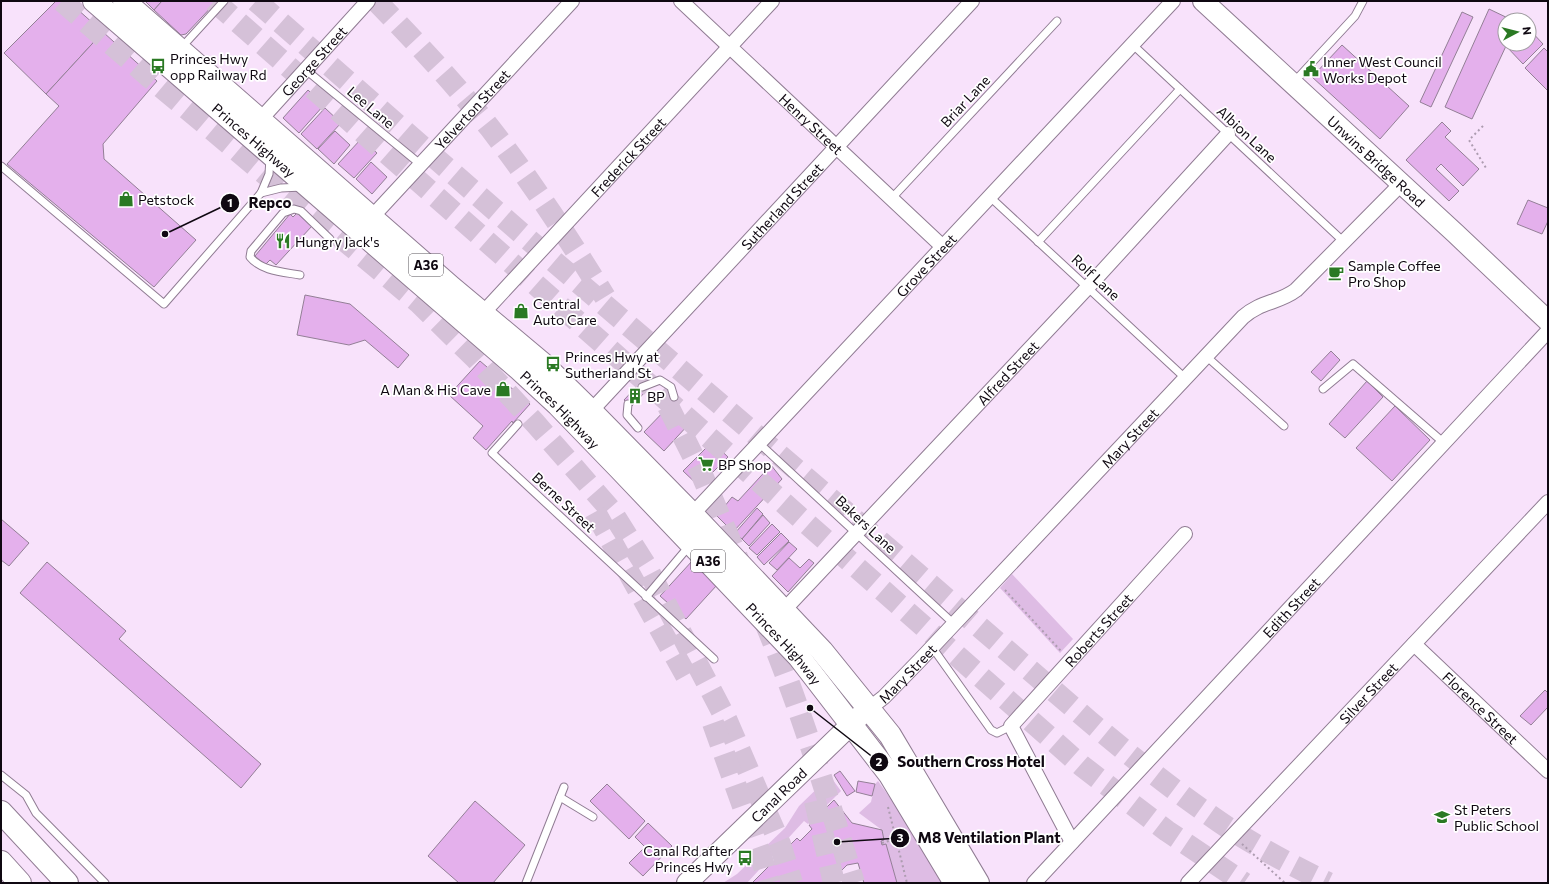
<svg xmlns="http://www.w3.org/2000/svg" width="1549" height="884" font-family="Commissioner,sans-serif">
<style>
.green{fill:#debce4}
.building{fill:#e4b0ec;stroke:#937f96}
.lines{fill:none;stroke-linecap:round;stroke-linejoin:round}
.highway-tunnel{stroke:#d5c1d8;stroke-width:22;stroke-dasharray:22 11;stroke-linecap:butt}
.lane-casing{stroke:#907c93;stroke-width:9}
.street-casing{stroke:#907c93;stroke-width:16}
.secondary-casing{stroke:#907c93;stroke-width:22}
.highway-casing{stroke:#907c93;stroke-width:24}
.path{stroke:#ad9cb0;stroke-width:2;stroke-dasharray:2 3;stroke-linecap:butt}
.lane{stroke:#fff;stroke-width:7}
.street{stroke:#fff;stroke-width:14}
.secondary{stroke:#fff;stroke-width:20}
.highway{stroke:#fff;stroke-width:22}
.labels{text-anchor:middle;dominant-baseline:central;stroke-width:3.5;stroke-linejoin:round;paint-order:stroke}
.shield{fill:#fff;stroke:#575258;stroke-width:1}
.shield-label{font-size:13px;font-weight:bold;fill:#0f0811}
.poi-label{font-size:14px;fill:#0f0811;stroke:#fff;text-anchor:start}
.street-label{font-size:14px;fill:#0f0811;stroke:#fff}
.leader{fill:none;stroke:#0f0811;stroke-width:1.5}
.callout-dot{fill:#0f0811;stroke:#fff;stroke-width:1.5}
.mark-label{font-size:12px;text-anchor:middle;font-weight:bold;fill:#fff}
.callout-label{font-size:15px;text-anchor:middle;font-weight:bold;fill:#0f0811;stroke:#fff;stroke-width:3.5;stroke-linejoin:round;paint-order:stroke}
</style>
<rect width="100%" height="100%" fill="#f8e2fb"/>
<g class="green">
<path d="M1012,574l61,65 -13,14 -60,-65z"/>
<path d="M830,776l11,15 -33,33 -4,-3 -57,62h-24l14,-9 48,-46 14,-22z"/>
<path d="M878,781l20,28 44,74h-45l-11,-39 -4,1 -1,-4 3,-2 -2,-9 -23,-17 12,-11 4,-18z"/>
</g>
<g class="building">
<path d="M56,1h12l35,31 -57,62 -42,-41z"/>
<path d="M145,1h17l-8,9z"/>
<path d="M162,1h55l-31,33 -5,1 -27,-25z"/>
<path d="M1489,9l23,11h-7v24h24v-15l14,15 -20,20 -17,-18 -34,73 -27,-12z"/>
<path d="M1462,12l11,5 -42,90 -11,-5z"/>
<path d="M103,32l54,49 -54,63 1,15 92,81 -42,47 -147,-123 52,-58 -13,-12z"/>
<path d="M1342,45l67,61 -29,33 -68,-62z"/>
<path d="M1544,48l4,4v39l-23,-23z"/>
<path d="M308,90l16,15 -25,28 -16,-15z"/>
<path d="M325,108l16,15 -24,26 -16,-15z"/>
<path d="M1442,122l9,9 -6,6 34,32 -16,17 -22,-22 -5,5 23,22 -10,10 -43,-41z"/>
<path d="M335,131l15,14 -16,19 -16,-15z"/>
<path d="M361,139l16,14 -23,25 -16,-14z"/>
<path d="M371,162l16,15 -15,17 -16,-15z"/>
<path d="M1528,200l20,8v13l-6,13 -25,-10z"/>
<path d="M297,213l15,13 -36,39 -6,-5 -5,5 -10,-9 35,-42 3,3z"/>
<path d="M305,295l45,9 59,51 -11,13 -33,-28 -16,5 -52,-10z"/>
<path d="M1331,351l9,9 -19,21 -10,-9z"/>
<path d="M480,361l50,43 -17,19 -1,-2 -26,29 -13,-12 10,-12 -34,-31z"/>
<path d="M1367,381l16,16 -38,41 -16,-14z"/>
<path d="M639,384l7,7 -15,16 -7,-7z"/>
<path d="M669,406l20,18 -25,27 -20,-19z"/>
<path d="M1395,406l35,34 -38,41 -36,-33z"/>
<path d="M712,442l16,15 -29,29 -16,-15z"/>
<path d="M771,465l11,14 -49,53 -16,-16 15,-19 6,4z"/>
<path d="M757,508l6,6 -21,25 -7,-6z"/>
<path d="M763,515l7,8 -21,23 -7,-7z"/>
<path d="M1,519l28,24 -20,23 -8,-6z"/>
<path d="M772,524l8,8 -23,23 -8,-7z"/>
<path d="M781,533l8,8 -25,24 -7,-8z"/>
<path d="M789,542l8,7 -20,21 -8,-7z"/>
<path d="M789,558l11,10 9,-9 5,4 -26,29 -16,-16z"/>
<path d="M693,560l24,25 -31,34 -26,-23z"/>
<path d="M47,562l79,69 -7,8 142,125 -20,24 -221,-195z"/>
<path d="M1545,690l3,3v14l-17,18 -11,-9z"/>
<path d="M840,771l15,20 -8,5 -13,-21z"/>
<path d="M858,781l17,3 -3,12 -16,-4z"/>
<path d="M607,784l38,37 -16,18 -39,-38z"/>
<path d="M834,800l18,23 30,7 2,10 -3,1 1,4 4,-1 11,39h-33l-6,-20 -11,2 -18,18h-77l45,-45 3,3 12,-12 -3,-4z"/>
<path d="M475,801l50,44 -32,38h-34l-31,-27z"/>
<path d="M648,823l24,23 -29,30 -14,-13 16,-16 -10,-10z"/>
<path d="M751,858l2,2 -5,5 -2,-2z"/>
</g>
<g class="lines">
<g class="highway-tunnel">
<path d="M62,1l93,81 263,220 58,57 59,64 75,86 36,57 81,155 53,123 12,39"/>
<path d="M214,1l868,765 85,65 77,52"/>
<path d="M256,1l273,239 560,481c37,31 75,62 115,90 38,28 81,51 124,72"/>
<path d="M376,1c40,41 79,83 114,127 42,54 79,111 115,169"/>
<path d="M668,406l31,62 41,96"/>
<path d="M595,512l93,167"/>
<path d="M765,622c35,84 62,173 89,261"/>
<path d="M713,723l48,133 8,27"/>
<path d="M815,801l19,82"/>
</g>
<defs>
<g id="lane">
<path d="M1132,44l212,198"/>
<path d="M181,48l43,-47"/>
<path d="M306,70l114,94"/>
<path d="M1294,82l61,-66 8,-15"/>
<path d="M1,166l163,138 97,-111 8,-19 1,-16"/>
<path d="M261,193l20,-5 21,-1"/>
<path d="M989,196l196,182"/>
<path d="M892,198l165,-177"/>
<path d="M1038,242l142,-153"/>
<path d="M300,275c-17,-3 -39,-4 -50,-18l1,-6 32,-38 11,-4 7,2 29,28"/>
<path d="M1206,356l78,70"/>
<path d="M642,387l18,-7 11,7 3,10"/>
<path d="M1323,389l30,-25 91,79"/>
<path d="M628,404l-1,11 11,13"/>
<path d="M518,424l-26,29 222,206"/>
<path d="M760,444l194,180"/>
<path d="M646,597l44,-52"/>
<path d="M932,647l59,83 6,3 14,-7"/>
<path d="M1,775l25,20 10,18 69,70"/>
<path d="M560,797l33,20"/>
<path d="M526,883l38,-96"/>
</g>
<g id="street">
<path id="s1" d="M681,1l262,246"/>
<path id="s2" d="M260,120l108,-119"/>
<path id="s3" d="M372,217l200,-216"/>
<path id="s4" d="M483,313l289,-312"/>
<path id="s5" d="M591,411l381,-410"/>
<path id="s6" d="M688,519l485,-518"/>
<path id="s7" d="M784,610l304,-323 140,-153"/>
<path id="s8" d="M1414,644l134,127"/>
<path id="s9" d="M870,708l14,-11 36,-37 323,-343c18,-16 36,-14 53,-27l105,-106"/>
<path id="s10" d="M1072,842l-61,-116 174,-192"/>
<path id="s11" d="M1034,883l514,-552"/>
<path id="s12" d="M1188,883l360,-381"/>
</g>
<g id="secondary">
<path id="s13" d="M1203,1l252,232 93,88"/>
<path id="s14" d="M687,883l176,-170"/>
</g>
<g id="highway">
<path id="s15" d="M94,1l425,368 39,36 61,63 180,189 91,118 65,108"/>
<path d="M124,1l327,286 92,77 48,47 102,104 129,136 68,84 88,148"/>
<path d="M1,812l66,71"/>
<path d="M1,862l19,21"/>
</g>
</defs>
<use href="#lane" class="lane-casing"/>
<use href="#street" class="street-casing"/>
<use href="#secondary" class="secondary-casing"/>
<use href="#highway" class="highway-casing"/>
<g class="path">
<path d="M1483,126l-14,14 17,28"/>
<path d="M1005,590l56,61"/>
<path d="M888,807l19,76"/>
<path d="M882,843l13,-4"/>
<path d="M1242,844l43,39"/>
</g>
<use href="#lane" class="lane"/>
<use href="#street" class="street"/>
<use href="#secondary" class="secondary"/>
<use href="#highway" class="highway"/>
</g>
<defs>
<symbol id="bus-bare" viewBox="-9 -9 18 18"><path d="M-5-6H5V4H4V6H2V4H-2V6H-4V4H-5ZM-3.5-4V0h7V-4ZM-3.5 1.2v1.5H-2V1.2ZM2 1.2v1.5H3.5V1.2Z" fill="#2a7923" stroke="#fff" stroke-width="2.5" paint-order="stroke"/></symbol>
<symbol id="civic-bare" viewBox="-9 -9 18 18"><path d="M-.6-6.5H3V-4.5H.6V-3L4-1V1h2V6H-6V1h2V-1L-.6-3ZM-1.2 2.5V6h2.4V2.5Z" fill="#2a7923" stroke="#fff" stroke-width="2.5" paint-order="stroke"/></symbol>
<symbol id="shop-bare" viewBox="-9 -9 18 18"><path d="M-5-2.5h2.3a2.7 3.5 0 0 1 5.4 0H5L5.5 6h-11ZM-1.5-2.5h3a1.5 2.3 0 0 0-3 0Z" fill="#2a7923" stroke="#fff" stroke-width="2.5" paint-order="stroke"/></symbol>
<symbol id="restaurant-bare" viewBox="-9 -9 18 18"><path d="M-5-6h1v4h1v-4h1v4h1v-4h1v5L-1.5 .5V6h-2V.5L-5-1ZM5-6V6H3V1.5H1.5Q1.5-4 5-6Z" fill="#2a7923" stroke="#fff" stroke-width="2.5" paint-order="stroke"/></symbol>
<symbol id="cafe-bare" viewBox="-9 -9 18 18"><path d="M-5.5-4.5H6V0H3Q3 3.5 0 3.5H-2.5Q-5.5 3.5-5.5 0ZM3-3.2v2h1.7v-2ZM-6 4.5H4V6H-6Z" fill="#2a7923" stroke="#fff" stroke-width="2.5" paint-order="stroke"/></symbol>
<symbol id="building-bare" viewBox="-9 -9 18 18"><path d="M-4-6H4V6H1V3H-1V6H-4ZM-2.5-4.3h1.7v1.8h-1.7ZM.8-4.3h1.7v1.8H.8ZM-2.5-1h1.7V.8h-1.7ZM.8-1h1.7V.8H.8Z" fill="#2a7923" stroke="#fff" stroke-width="2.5" paint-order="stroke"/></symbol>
<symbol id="supermarket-bare" viewBox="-9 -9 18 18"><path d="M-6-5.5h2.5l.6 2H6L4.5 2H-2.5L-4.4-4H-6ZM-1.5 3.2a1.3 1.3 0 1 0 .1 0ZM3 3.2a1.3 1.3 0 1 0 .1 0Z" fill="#2a7923" stroke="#fff" stroke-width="2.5" paint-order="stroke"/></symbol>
<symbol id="school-bare" viewBox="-9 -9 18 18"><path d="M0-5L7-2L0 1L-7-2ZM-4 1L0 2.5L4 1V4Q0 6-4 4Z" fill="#2a7923" stroke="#fff" stroke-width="2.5" paint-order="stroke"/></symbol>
</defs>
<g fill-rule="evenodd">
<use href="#bus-bare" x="147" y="55" width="22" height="22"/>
<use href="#civic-bare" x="1300" y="58" width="22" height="22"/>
<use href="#shop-bare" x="115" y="188" width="22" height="22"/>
<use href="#restaurant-bare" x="272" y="230" width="22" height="22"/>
<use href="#cafe-bare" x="1325" y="262" width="22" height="22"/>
<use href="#shop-bare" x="510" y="300" width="22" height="22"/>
<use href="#bus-bare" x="542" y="353" width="22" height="22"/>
<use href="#shop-bare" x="492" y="378" width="22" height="22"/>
<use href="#building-bare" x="624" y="385" width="22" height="22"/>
<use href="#supermarket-bare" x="695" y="453" width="22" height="22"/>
<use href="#school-bare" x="1431" y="806" width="22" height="22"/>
<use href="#bus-bare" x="734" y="847" width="22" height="22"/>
</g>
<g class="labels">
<g class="shield">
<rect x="409" y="254" width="34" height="22" rx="3"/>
<rect x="691" y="550" width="34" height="22" rx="3"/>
</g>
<g class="shield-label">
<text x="426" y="265">A36</text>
<text x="708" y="561">A36</text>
</g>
<g class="poi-label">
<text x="170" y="58">Princes Hwy<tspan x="170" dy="16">opp Railway Rd</tspan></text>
<text x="1323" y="61">Inner West Council<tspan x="1323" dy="16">Works Depot</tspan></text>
<text x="138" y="199">Petstock</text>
<text x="295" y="241">Hungry Jack's</text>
<text x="1348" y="265">Sample Coffee<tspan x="1348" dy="16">Pro Shop</tspan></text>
<text x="533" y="303">Central<tspan x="533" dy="16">Auto Care</tspan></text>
<text x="565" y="356">Princes Hwy at<tspan x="565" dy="16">Sutherland St</tspan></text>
<text x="491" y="389" text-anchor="end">A Man &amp; His Cave</text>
<text x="647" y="396">BP</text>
<text x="718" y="464">BP Shop</text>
<text x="1454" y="809">St Peters<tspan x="1454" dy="16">Public School</tspan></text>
<text x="733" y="850" text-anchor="end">Canal Rd after<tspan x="733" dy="16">Princes Hwy</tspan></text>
</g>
<g class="street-label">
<text stroke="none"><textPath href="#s2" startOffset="80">George Street</textPath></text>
<text transform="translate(965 101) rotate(-47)">Briar Lane</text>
<text transform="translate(371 107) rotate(40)">Lee Lane</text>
<text stroke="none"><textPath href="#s3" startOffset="147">Yelverton Street</textPath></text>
<text stroke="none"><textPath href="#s1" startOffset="179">Henry Street</textPath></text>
<text transform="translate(1247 134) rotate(43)">Albion Lane</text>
<text stroke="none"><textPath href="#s15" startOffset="212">Princes Highway</textPath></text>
<text stroke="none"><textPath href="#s4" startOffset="213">Frederick Street</textPath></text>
<text stroke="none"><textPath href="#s13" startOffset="236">Unwins Bridge Road</textPath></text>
<text stroke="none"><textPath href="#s5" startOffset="280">Sutherland Street</textPath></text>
<text stroke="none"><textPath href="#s6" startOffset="348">Grove Street</textPath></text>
<text transform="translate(1096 277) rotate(43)">Rolf Lane</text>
<text stroke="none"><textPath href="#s7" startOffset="326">Alfred Street</textPath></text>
<text stroke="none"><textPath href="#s15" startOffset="620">Princes Highway</textPath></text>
<text stroke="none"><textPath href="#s9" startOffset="375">Mary Street</textPath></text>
<text transform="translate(564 502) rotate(43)">Berne Street</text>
<text transform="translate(866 524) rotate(43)">Bakers Lane</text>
<text stroke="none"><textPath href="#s11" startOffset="377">Edith Street</textPath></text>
<text stroke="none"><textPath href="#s10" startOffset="261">Roberts Street</textPath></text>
<text stroke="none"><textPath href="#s15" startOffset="944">Princes Highway</textPath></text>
<text stroke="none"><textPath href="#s9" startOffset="51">Mary Street</textPath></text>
<text stroke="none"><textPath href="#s12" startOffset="262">Silver Street</textPath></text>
<text stroke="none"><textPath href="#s8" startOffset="92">Florence Street</textPath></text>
<text stroke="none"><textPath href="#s14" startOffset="127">Canal Road</textPath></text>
</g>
</g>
<path class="leader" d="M165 234L230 203M810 708L879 762M837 842L900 838"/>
<g class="callout-dot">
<circle cx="165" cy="234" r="4"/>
<circle cx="810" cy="708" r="4"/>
<circle cx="837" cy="842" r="4"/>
<circle cx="230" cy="203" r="10"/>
<circle cx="879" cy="762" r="10"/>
<circle cx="900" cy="838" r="10"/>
</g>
<g class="mark-label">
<text x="230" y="207">1</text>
<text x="879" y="766">2</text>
<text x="900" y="842">3</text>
</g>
<g class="callout-label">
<text x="270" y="208">Repco</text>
<text x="971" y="767">Southern Cross Hotel</text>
<text x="989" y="843">M8 Ventilation Plant</text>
</g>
<rect width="1549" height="884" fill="none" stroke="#0f0811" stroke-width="4"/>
<g transform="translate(1517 32) rotate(83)"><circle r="19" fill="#ffffff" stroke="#9f9ca0"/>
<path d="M0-3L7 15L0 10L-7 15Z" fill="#2a7923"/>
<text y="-6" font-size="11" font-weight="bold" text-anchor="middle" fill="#0f0811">N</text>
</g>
</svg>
